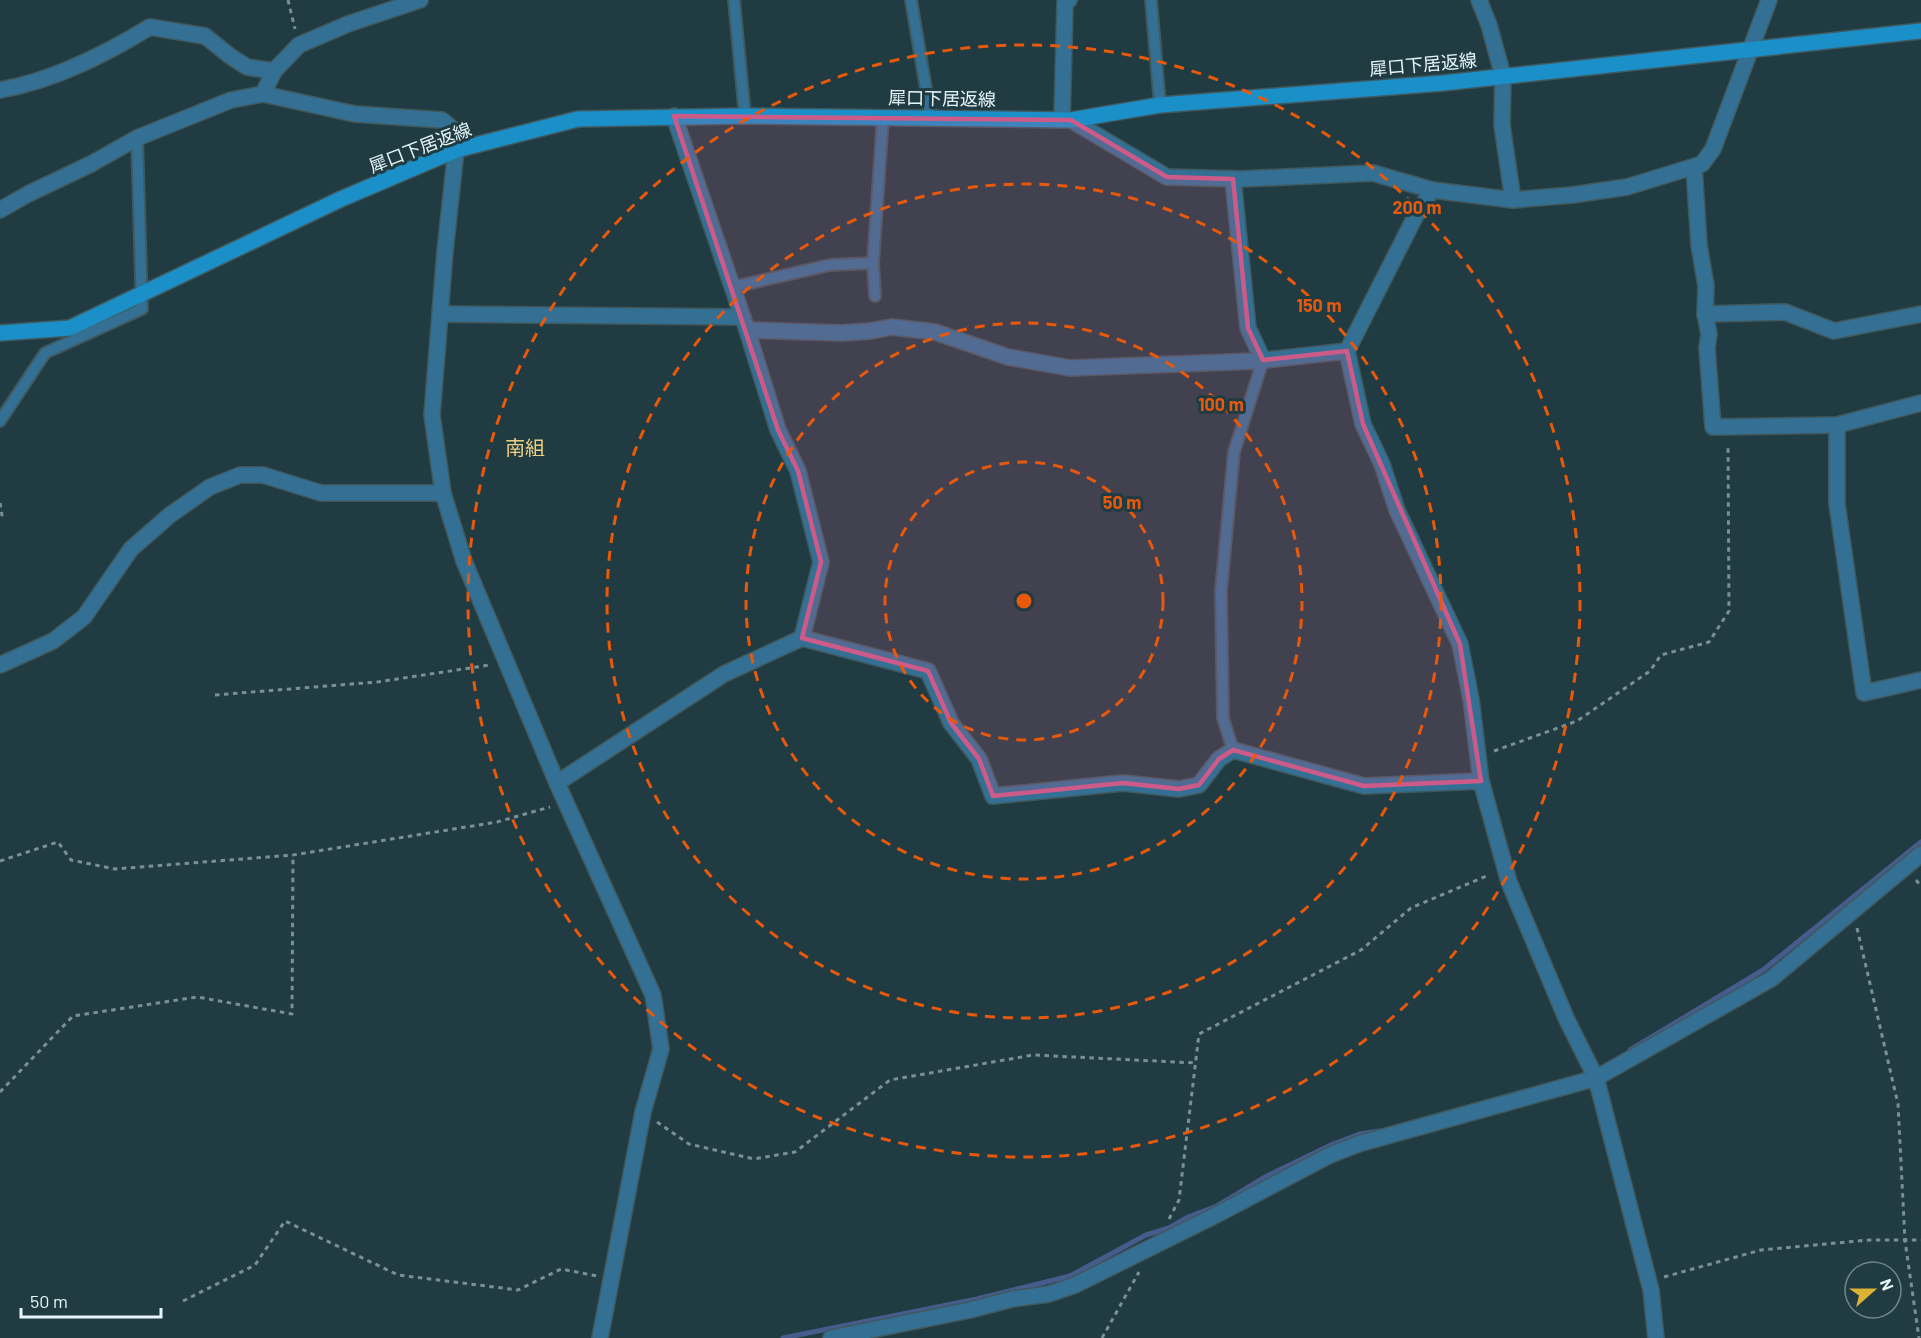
<svg xmlns="http://www.w3.org/2000/svg" width="1921" height="1338" font-family="Barlow,'Noto Sans JP',sans-serif">
<style>
.lines{fill:none;stroke-linecap:round;stroke-linejoin:round}
.stream{stroke:#455c8d;stroke-width:5}
.service-casing{stroke:#40595e;stroke-width:14}
.minor-casing{stroke:#40595e;stroke-width:18}
.secondary-casing{stroke:#40595e;stroke-width:18}
.path{stroke:#7a9095;stroke-width:3;stroke-dasharray:4.5 4.5;stroke-linecap:butt}
.service{stroke:#337094;stroke-width:10}
.minor{stroke:#337094;stroke-width:15}
.secondary{stroke:#1b8fc8;stroke-width:15}
.marked{fill:#cd5b8a;fill-opacity:0.2;stroke:#cd5b8a;stroke-width:4.5;stroke-linejoin:round}
.ring{fill:none;stroke:#e8590c;stroke-width:3;stroke-dasharray:10 8}
.labels{text-anchor:middle;dominant-baseline:central;stroke-width:6;stroke-linejoin:round;paint-order:stroke}
.street-label{font-size:18px;fill:#e6f6f9;stroke:#203b41}
.neighbourhood-label{font-size:20px;fill:#ebcf83;stroke:#203b41}
.centre{fill:#e8590c;stroke:#203b41;stroke-width:3}
.ring-label{font-size:18px;text-anchor:middle;font-weight:bold;fill:#e8590c;stroke:#203b41;stroke-width:6;stroke-linejoin:round;paint-order:stroke}
</style>
<rect width="100%" height="100%" fill="#203b41"/>
<g class="lines">
<g class="stream">
<path d="M1630,1050l133,-80 158,-128"/>
<path d="M783,1338l194,-39 93,-23 76,-41 23,-7 19,-11 29,-11 50,-30 66,-32 27,-10 19,-3"/>
</g>
<defs>
<g id="service">
<path d="M734,0l11,116"/>
<path d="M911,0l20,118"/>
<path d="M1151,0l9,105"/>
<path d="M733,287l97,-22 43,-2"/>
<path d="M875,296l-2,-33 10,-146"/>
<path d="M0,421l45,-68 97,-44 -5,-171"/>
<path d="M1233,750l-10,-32 -2,-127 13,-139 29,-92"/>
</g>
<g id="minor">
<path d="M1479,0l10,25 14,51 -1,49 11,75"/>
<path d="M0,90c53,-9 104,-35 150,-63l55,9 25,20 17,11 27,4"/>
<path d="M263,94l11,-23 25,-26 49,-21 72,-24"/>
<path d="M674,116l73,214 95,3 28,-2 22,-4 43,5 73,25 62,11 187,-7 90,-10"/>
<path d="M1062,120l3,-117 4,-3"/>
<path d="M1071,120l96,57 74,2 132,-6 59,17 81,10 59,-5 55,-8 75,-23 11,-15 56,-149"/>
<path d="M1694,167l5,78 7,41 -1,28 4,20 -2,14 6,79 124,-2 84,-22"/>
<path d="M1233,179l15,149 15,32"/>
<path d="M1432,190l-17,27 -68,134 16,73 19,40 15,46 63,134 11,55 10,82 28,101 57,136 30,60 55,212 5,48"/>
<path d="M0,210l28,-16 63,-30 46,-26 94,-38 32,-6 92,20 87,6 13,11 1,19 -11,101 -13,164 11,78 21,68 93,222 96,212 8,54 -18,63 -43,226"/>
<path d="M440,314l303,3"/>
<path d="M1705,314l80,-2 49,19 87,-17"/>
<path d="M747,330l31,100 20,41 23,91 -19,76 126,33 23,52 28,36 14,37 130,-13 56,6 20,-4 20,-26 14,-9 131,36 117,-5"/>
<path d="M1837,425v79l27,189 57,-13"/>
<path d="M0,665l53,-24 31,-24 47,-68 39,-34 40,-28 30,-12h23l58,18h122"/>
<path d="M557,783l167,-109 78,-36"/>
<path d="M831,1338l139,-28 42,-11 37,-5 26,-9 137,-68 118,-62 28,-11 238,-66 175,-99 150,-125"/>
</g>
<path id="secondary" d="M0,333l70,-5 271,-129 115,-49 122,-31 167,-3 326,4 89,-15 283,-22 478,-52"/>
</defs>
<use href="#service" class="service-casing"/>
<use href="#minor" class="minor-casing"/>
<use href="#secondary" class="secondary-casing"/>
<g class="path">
<path d="M288,0l7,29"/>
<path d="M0,503l2,12 -2,4"/>
<path d="M215,695l162,-13 113,-17"/>
<path d="M1494,751l83,-30 73,-50 11,-16 48,-13 20,-31 -1,-167"/>
<path d="M0,861l58,-19 13,18 44,9 178,-14 204,-33 53,-15"/>
<path d="M1916,880l5,6"/>
<path d="M1857,928l41,176 7,137 14,97"/>
<path d="M0,1092l73,-76 124,-19 95,17 1,-159"/>
<path d="M657,1122l32,22 65,15 41,-7 95,-72 143,-25 163,8"/>
<path d="M1169,1219l10,-19 20,-166 162,-84 50,-42 78,-33"/>
<path d="M1664,1277l97,-27 108,-10h52"/>
<path d="M183,1301l72,-36 30,-44 113,54 120,15 43,-21 36,7"/>
<path d="M1102,1338l37,-66"/>
</g>
<use href="#service" class="service"/>
<use href="#minor" class="minor"/>
<use href="#secondary" class="secondary"/>
</g>
<path class="marked" d="M674,116l397,4 96,57 66,2 15,149 15,32 84,-9 16,73 97,220 21,137 -117,5 -131,-36 -14,9 -20,26 -20,4 -56,-6 -130,13 -14,-37 -28,-36 -23,-52 -126,-33 19,-76 -23,-91 -20,-41z"/>
<g class="ring">
<circle cx="1024" cy="601" r="139"/>
<circle cx="1024" cy="601" r="278"/>
<circle cx="1024" cy="601" r="417"/>
<circle cx="1024" cy="601" r="556"/>
</g>
<g class="labels">
<g class="street-label">
<text transform="translate(1423 64) rotate(-5)">犀口下居返線</text>
<text transform="translate(942 98) rotate(1)">犀口下居返線</text>
<text transform="translate(420 147) rotate(-21)">犀口下居返線</text>
</g>
<g class="neighbourhood-label">
<text x="525" y="447">南組</text>
</g>
</g>
<circle cx="1024" cy="601" r="9" class="centre"/>
<g class="ring-label">
<text x="1417" y="214">200 m</text>
<text x="1319" y="312">150 m</text>
<text x="1221" y="411">100 m</text>
<text x="1122" y="509">50 m</text>
</g>
<g transform="translate(1873 1290) rotate(69)"><circle r="28" fill="#203b41" stroke="#6f868b" stroke-width="1.5"/>
<path d="M0-4.5L10 22L0 15L-10 22Z" fill="#dbb233"/>
<text y="-9" font-size="16" font-weight="bold" text-anchor="middle" fill="#e6f6f9">N</text>
</g>
<path d="M21 1308v9h140v-9" fill="none" stroke="#e6f6f9" stroke-width="3"/>
<text x="30" y="1308" font-size="18" fill="#e6f6f9" stroke="#203b41" stroke-width="4.5" paint-order="stroke">50 m</text>
</svg>
